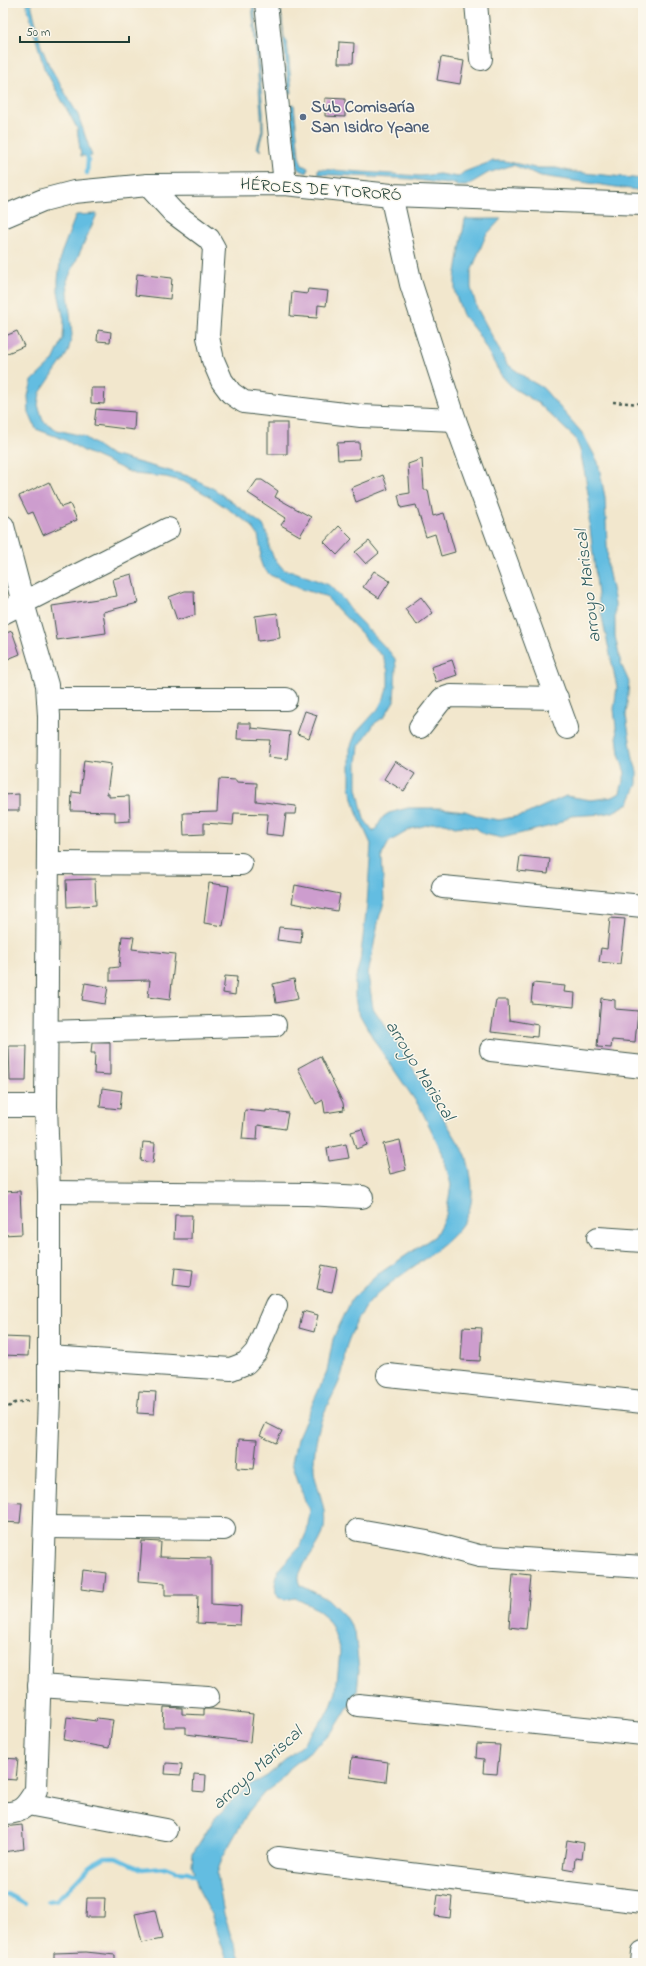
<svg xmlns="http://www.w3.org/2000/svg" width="646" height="1966" font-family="'Indie Flower',sans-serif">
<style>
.water{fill:#63bde1;stroke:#417d8a}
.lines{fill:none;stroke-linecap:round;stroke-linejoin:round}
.stream{stroke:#63bde1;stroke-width:4.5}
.building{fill:#cd9dce}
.minor-casing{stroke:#3f564b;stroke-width:24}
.major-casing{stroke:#3f564b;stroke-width:24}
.path{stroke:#3f564b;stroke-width:2.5;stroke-dasharray:3 3;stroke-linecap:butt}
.minor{stroke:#fff;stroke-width:22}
.major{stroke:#fff;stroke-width:22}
.service-dot{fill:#5c6f8a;stroke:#fbf7ec;stroke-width:1.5}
.labels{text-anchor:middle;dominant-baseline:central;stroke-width:3;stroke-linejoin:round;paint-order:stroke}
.service-label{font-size:17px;font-weight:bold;fill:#4e5e75;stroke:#fbf7ec;text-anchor:start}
.street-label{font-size:17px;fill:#1f3d34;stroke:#fbf7ec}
.water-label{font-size:18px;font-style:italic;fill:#305d5f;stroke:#fbf7ec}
</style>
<rect width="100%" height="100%" fill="#fbf7ec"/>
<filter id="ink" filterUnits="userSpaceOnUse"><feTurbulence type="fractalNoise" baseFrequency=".025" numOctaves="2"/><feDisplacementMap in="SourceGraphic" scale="8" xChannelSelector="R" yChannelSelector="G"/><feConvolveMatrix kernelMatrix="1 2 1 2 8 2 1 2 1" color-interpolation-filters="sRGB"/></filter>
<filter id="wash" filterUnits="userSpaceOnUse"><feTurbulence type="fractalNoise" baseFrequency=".012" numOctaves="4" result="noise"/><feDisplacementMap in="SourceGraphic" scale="16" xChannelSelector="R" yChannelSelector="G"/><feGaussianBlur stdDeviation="0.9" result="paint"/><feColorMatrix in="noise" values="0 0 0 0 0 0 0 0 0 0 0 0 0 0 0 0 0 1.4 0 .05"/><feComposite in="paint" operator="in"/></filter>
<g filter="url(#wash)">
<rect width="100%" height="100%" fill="#f2e7cd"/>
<g class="water">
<path d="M26,3h5l10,43 8,19 29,50 14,41h-11l-4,-28 -33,-60z"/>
<path d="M252,3h2l9,109v19l-4,16 3,3 -1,1 -4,-3 5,-18 -1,-17z"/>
<path d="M280,3l4,34 3,4 5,52h-3z"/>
<path d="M294,104l5,52 3,9 6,3 -1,5 -9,-4 -2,-7 -6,-57z"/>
<path d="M493,161h12l30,7h21l18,4 69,7v12l-102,-15 -28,-11 -25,8 -22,13h-10v-3l-10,1 -36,-5 -92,-5v-5l102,7 19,-2 19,3 6,-5z"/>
<path d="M97,214l-30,67 5,54 -4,17 -5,8 -23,33 -2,12 5,16 14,9 26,6 28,19 77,21 26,13 49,36 6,14v8l5,11 10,12 8,1 37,14 14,14 11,16 35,36 6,8 1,8 -2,34 -10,16 -9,6 -16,23 -2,18v24l7,31 10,13 9,-15 6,-4 19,-5h32l25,3 16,6 18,3 25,-5 42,-19 25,4 22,-3 7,-4 5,-20 -6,-19 -5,-45 3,-22 -18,-84 -10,-83 1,-13 -4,-27 -6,-30 -5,-12 -37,-35 -25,-15 -12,-13 -23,-41 -15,-19 -8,-22v-15l10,-59h36l-15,16 -5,12 -10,25v16l6,20 30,56 22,16 14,8 40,46 15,28 7,35 3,72 7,34v33l6,28 8,18 -3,34 7,43 4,12v13l-8,19 -16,9 -10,2 -32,2 -16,9 -53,13 -18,-4 -8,-6 -13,-2 -8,1 -10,-4h-10l-24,6 -22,13 -7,13 2,48 -5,15 -11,57 5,33 30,44 63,103c4,15 8,32 5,48 -6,43 -80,69 -105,104 -9,12 -17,30 -21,44 -1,6 -1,12 -2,18 -3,15 -12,28 -18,42 -7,14 -12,44 -11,59 3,21 15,41 9,62 -5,18 -22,30 -25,48l2,5 29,15 14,14 12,18 4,38 -2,22 -21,35 -12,13 -35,28 -13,16 -12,9 -16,19 -26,46 -5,16 7,40 6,19 12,30h-14l-17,-49 -13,-26 -6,-23 1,-12 22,-35 18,-18 16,-14 18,-10 37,-33 25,-32 7,-19 4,-41 -8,-24 -8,-12 -9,-7 -20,-10 -10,2 -7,-4 -2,-3 -1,-9 4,-15 22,-24 6,-14 3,-21 -5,-9 -13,-38 5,-24 30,-68 6,-32 19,-40 25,-24 58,-39 11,-21 5,-30 -9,-33 -21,-43 -44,-64 -20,-35 -2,-14v-15l5,-20 7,-56 4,-61 -14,-31 -7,-26v-39l6,-15 22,-24 6,-11 4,-12v-15l-5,-15 -11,-9 -10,-13 -37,-38 -24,-7 -31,-14 -7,-7 -3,-8 1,-10 -3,-15 -8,-11 -41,-28 -25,-14 -18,-5 -32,-3 -50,-23 -21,-12 -27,-10 -7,-16 -1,-17 4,-15 21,-20 10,-22 1,-19 -6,-28v-12l3,-26 15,-39z"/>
</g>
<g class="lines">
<g class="stream">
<path d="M86,151l2,8 -1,14"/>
<path d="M7,1894l18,10"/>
<path d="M48,1901l8,-1 13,-11 22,-24 14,-8h11l26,12 23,-2 10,4 13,1 10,5"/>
</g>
</g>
<g id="blocks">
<g class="building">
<path d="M339,42l15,1 -1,20h-15z"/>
<path d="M441,57l23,4 -4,23 -23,-4z"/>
<path d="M325,98l20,1v18l-20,-1z"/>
<path d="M137,274l35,4 -2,21 -35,-4z"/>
<path d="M308,289l20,2 -2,15 -8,-1 -1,13 -27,-2 2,-24 15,2z"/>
<path d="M98,330l13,2 -1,10 -13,-1z"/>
<path d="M17,331l7,15 -21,9v-18z"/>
<path d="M91,388h14l-1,16 -13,-1z"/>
<path d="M96,409l39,3 -1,18 -40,-5z"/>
<rect x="268" y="423" width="19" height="31"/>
<path d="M359,442l1,17 -22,1 -1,-17z"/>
<path d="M422,459l2,31h4l5,26 11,-3 11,39 -14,4 -6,-22 -9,3 -10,-32 -15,3 -3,-13 12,-2 -2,-29z"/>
<path d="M383,475l5,14 -32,13 -5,-14z"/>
<path d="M257,480h5l16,11 -3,6 36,20 -11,19 -19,-11 5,-7 -38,-25z"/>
<path d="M49,482l12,25 9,-3 7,16 -34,15 -10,-23 -5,2 -9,-18z"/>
<path d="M339,526l13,13 -15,16 -13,-13z"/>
<path d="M369,541l10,12 -13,11 -11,-12z"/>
<path d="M374,571l16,10 -11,17 -16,-11z"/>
<path d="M132,574l6,29 -35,9 3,21 -49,7 -5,-34 65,-10 -4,-17z"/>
<path d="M185,591h9l1,24 -18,5 -8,-23z"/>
<path d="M421,597l12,16 -16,12 -12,-16z"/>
<path d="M277,613l3,25 -22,3 -3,-25z"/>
<path d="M12,631l8,23 -17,7v-27z"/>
<path d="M452,660l5,15 -21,7 -5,-15z"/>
<path d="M305,711l12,4 -8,23 -12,-4z"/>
<path d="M238,723h13v5l39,4 -3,27 -19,-2 2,-17 -33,-1z"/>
<path d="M84,760l27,4 -4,30h2v3l20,-1 1,25 -15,1v-10l-44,-1 1,-19 8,1z"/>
<path d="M395,761l20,13 -11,17 -20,-12z"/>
<path d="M219,779l17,1v2l21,1 -1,18 40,5 -1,8h-9l-3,22 -17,-2 2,-20 -34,-1 -1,12 -29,-2v11l-20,1 -1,-22 34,-1z"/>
<path d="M19,794v17h-16v-16z"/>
<path d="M520,856l30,3 -2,15 -30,-3z"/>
<path d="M95,879l1,26 -29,2 -1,-27z"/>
<path d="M209,883l20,3 -6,40 -19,-3z"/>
<path d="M295,885l45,9 -3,17 -45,-8z"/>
<path d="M610,918l15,1 -5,45 -21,-2 2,-14 6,1z"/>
<path d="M279,927l23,2 -1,14 -24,-3z"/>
<path d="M122,936l12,1 -2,12 43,5 -5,46 -22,-3 2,-17 -40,1v-13l9,-1z"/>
<path d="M225,976l12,1 -2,18 -12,-2z"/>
<path d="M294,979l4,20 -22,4 -3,-19z"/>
<path d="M85,983l23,4 -3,17 -23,-4z"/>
<path d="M533,983l32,3 -1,6 11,1 -1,14 -43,-4z"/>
<path d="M601,998l14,2v9l23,2 -3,31 -23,-2 -1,8 -14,-1z"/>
<path d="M496,1000h12l1,20 29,5 -1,12 -46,-5z"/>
<path d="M92,1043h18v32l-16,-1 1,-21h-4z"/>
<path d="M9,1046h18l-1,35h-16z"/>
<path d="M320,1056l23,47 1,7 -19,3 -2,-13 -7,4 -18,-36z"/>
<path d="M102,1088l20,3 -2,18 -20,-2z"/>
<path d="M245,1110l21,2v-2l22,3 -3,16 -27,-4 -1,15 -15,-1z"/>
<path d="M362,1129l5,16 -11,4 -5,-17z"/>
<path d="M400,1140l6,30 -16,4 -7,-30z"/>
<path d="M143,1142l12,1 -2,20 -12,-2z"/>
<path d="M346,1144l3,14 -20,3 -2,-13z"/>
<path d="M20,1191l2,43 -19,1v-43z"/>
<path d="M175,1215h17l-1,24h-17z"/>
<path d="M322,1265l15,3 -5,24 -15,-3z"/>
<path d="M175,1268l18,2 -2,17 -18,-2z"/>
<path d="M303,1311l15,4 -4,17 -15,-4z"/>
<path d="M463,1327l19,1 -2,33 -19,-1z"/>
<path d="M3,1337l26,1 -1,18 -25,-1z"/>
<path d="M139,1391l17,1 -2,22 -17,-1z"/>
<path d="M266,1423l16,8 -6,12 -16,-7z"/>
<path d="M239,1439l18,1 -3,29 -17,-1z"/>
<path d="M3,1502l19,1 -2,20 -17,-1z"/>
<path d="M142,1541l19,1 -1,15 51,1v46l30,2 -1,19 -43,-2 1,-28h-33v-12l-26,-2z"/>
<path d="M83,1570l23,3 -2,19 -23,-3z"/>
<path d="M513,1574l18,2 -5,53 -17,-2z"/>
<path d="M164,1707l18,1v6l22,1v-6h8l41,5 -3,28 -64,-8v-7h-23z"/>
<path d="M67,1717l29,4 1,-3 16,2 -4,28 -45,-8z"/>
<path d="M477,1744l23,1 -3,29 -14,-1 1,-14 -8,-1z"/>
<path d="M352,1757l36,5 -2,20 -36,-5z"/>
<path d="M3,1758l15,1 -2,21 -13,-1z"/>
<path d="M166,1763l16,1 -1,11 -16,-1z"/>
<path d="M194,1774l12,1 -1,17 -12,-1z"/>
<path d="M22,1825l2,24 -21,3v-25z"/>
<path d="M567,1840l17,3 -2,16 -7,-1 -1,12 -11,-2z"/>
<path d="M438,1895l14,2 -2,21 -15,-2z"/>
<path d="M87,1898h18l-1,19h-18z"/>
<path d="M155,1910l7,29 -20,4 -7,-29z"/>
<path d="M86,1952l29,3v8h-61v-10z"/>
</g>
</g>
</g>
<g filter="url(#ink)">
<use href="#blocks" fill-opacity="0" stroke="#3f564b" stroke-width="1"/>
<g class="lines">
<defs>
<g id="minor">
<path d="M266,3l19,181"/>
<path d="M476,3l5,56"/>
<path d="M148,185l26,28 35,26 5,9 -6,89 5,23 9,21 9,12 13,9 117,14 94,4"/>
<path d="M391,195l20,89 44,136 112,308"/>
<path d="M3,526l20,77 24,82 2,31 -3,390 3,86v204l-13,394c-9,15 -14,24 -33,23"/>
<path d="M3,613l165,-84"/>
<path d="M48,699h238"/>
<path d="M420,727l22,-28 9,-3 106,2"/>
<path d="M48,863l193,1"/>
<path d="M443,887l200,19"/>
<path d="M47,1032l228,-7"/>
<path d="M491,1050l152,17"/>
<path d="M3,1106h43"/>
<path d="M49,1192l258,2 55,3"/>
<path d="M598,1238l45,3"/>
<path d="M49,1357l182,12 15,-6 10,-11 20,-47"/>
<path d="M388,1375l255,27"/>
<path d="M46,1527l178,2"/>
<path d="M358,1530l69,12 52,14 164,11"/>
<path d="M39,1686l169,11"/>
<path d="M358,1705l285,29"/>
<path d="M28,1804l138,26"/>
<path d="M278,1858l365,44"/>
<path d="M642,1963l1,-11"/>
</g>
<path id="major" d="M3,217l40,-17 31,-8 74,-7 137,-1 106,11 252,9"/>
</defs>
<use href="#minor" class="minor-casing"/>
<use href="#major" class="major-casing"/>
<g class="path">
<path d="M613,402l30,2"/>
<path d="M3,1410l12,-7 16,-3"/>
</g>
<use href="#minor" class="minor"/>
<use href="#major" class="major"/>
</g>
</g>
<circle class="service-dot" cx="303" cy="117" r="4"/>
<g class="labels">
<g class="service-label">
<text x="311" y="107">Sub Comisaría<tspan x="311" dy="20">San Isidro Ypane</tspan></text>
</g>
<g class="street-label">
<text transform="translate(321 190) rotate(4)">HÉROES DE YTORORÓ</text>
</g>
<g class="water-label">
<text transform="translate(589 586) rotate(-97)">arroyo Mariscal</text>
<text transform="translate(419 1071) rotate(58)">arroyo Mariscal</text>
<text transform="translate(258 1769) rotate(-42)">arroyo Mariscal</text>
</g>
</g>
<rect width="646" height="1966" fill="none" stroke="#fbf7ec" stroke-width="16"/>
<path d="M20 36v6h109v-6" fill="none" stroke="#1f3d34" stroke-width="2"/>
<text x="26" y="36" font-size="12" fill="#1f3d34" stroke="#fbf7ec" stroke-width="3" paint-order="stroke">50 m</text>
</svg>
